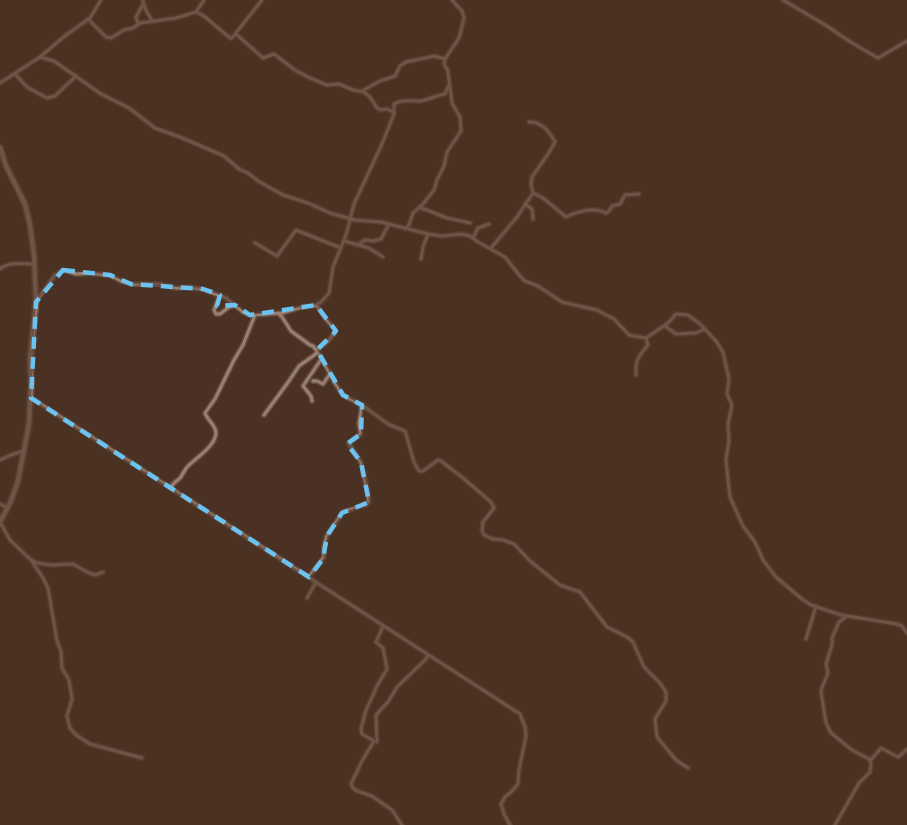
<svg xmlns="http://www.w3.org/2000/svg" width="907" height="825" font-family="'Titillium Web',sans-serif">
<style>
.lines{fill:none;stroke-linecap:round;stroke-linejoin:round}
.street-casing{stroke:#624d41;stroke-width:6}
.secondary-casing{stroke:#624d41;stroke-width:8}
.street{stroke:#9c7e6f;stroke-width:3}
.secondary{stroke:#9c7e6f;stroke-width:4.5}
.marked{fill:none;stroke:#6bc3f2;stroke-width:4.5;stroke-dasharray:12 8;stroke-linejoin:round}
</style>
<rect width="100%" height="100%" fill="#4a3123"/>
<g class="lines">
<defs>
<g id="street">
<path d="M143,0c0,8 6,14 9,21"/>
<path d="M783,0l44,26 22,15 29,17 29,-17"/>
<path d="M196,12l8,-12"/>
<path d="M88,19l18,18 5,1 13,-8 9,-2 7,-5 36,-5 20,-6 8,4 26,22h2l30,-38"/>
<path d="M138,24l-2,-7 7,-13"/>
<path d="M236,34l27,24 11,-4 21,16 15,8 17,7 12,-1 14,6 11,2 6,5 7,11 4,2 6,-1 6,3"/>
<path d="M40,57l14,4 47,33 28,14 26,20 25,9 44,19 15,13 9,4 10,8 25,14 25,8 22,10 25,7 26,2 47,12 14,2 20,-2 8,2 8,6 27,15 15,19 5,5 13,5 24,16 35,8 17,9 15,16 17,3 22,-15 8,-9 12,1 12,9 16,17 7,11 6,27 -2,15 5,11 -4,19 1,17 -3,19 4,37 13,29 12,16 8,18 13,17 26,22 9,6 30,10 56,9 5,2 5,7"/>
<path d="M15,74l12,13 20,11 8,-2 21,-20"/>
<path d="M0,83l40,-26 26,-22 24,-17 11,-18"/>
<path d="M362,91l18,-10 15,-5 5,-10 6,-4 28,-6 11,3"/>
<path d="M533,193l10,5 23,19c7,-4 22,-8 30,-7 4,0 7,2 10,3l3,-2 3,-5 8,-2 5,-9 14,-1"/>
<path d="M525,204l7,5 1,10"/>
<path d="M419,207l28,11 23,5"/>
<path d="M405,229l4,-4 4,-12 10,-9 11,-14 3,-10 7,-14 3,-14 14,-21 -1,-14 -8,-14 -4,-32 -4,-7 1,-5 14,-21 5,-20 -2,-7 -10,-11"/>
<path d="M473,238l5,-10 11,-4"/>
<path d="M344,241l25,7 14,9"/>
<path d="M255,243l22,13 19,-26 45,18"/>
<path d="M359,244l6,-4 8,1 8,-2 8,-15"/>
<path d="M491,248l26,-31 16,-24 -2,-9 1,-7 16,-23 7,-12c-5,-10 -14,-21 -26,-20"/>
<path d="M421,259l2,-12 5,-13"/>
<path d="M0,269c10,-8 22,-5 34,-5"/>
<path d="M220,295l-6,15 2,4h4l9,-7 6,-2"/>
<path d="M36,301l19,-26 8,-5 13,4 14,-1 20,2 11,6 10,3h29l17,4 13,-1 13,2 23,9 17,14 7,3 32,-2 20,-6 14,-2 5,-3 8,-9 4,-26 13,-32 8,-31 28,-60 12,-30v-10c10,-5 15,-3 26,-3 9,-1 16,-6 25,-7l4,-9"/>
<path d="M278,313l4,4 9,14 19,14 3,1 7,9 15,28 8,12 19,10 26,19 17,7 9,31 5,9h4l15,-11 3,1 22,17 28,24 3,6 -11,14 -1,8 2,5 9,4 10,1 11,4 16,17 30,24 20,7 27,35 20,10 6,5 11,25 16,16 6,9v9l-11,18 2,18 19,23 12,8"/>
<path d="M665,326l11,8 20,-1 9,-4"/>
<path d="M636,375c-1,-16 3,-19 12,-30l-2,-7"/>
<path d="M313,381h4l6,3 7,-10"/>
<path d="M31,398l489,316 5,13 1,9 -7,34 -1,14 -6,7 -7,6 -4,7 3,10 6,11"/>
<path d="M312,401l-1,-5 -8,-10 19,-28"/>
<path d="M264,415l25,-34 10,-15 14,-10 5,-4 1,-4 9,-6 7,-9v-4l-9,-10 -9,-14"/>
<path d="M0,460l11,-5 12,-4"/>
<path d="M171,488c2,-6 5,-6 9,-10 3,-4 5,-9 8,-12 8,-8 33,-24 27,-37 -2,-6 -8,-10 -10,-16l10,-14 19,-39 9,-15 12,-30"/>
<path d="M0,504l8,4"/>
<path d="M0,522l10,18 21,20 12,18 5,10 9,53 4,10 1,17 7,12 2,12 1,7 -5,17 3,12 6,7 14,9 52,14"/>
<path d="M31,560l6,3 15,2 21,-1 14,8 8,3 8,-3"/>
<path d="M309,577l15,-20v-10l3,-11 16,-24 23,-7 3,-3 -1,-10 -7,-30 -12,-19 12,-9 -2,-10 3,-18"/>
<path d="M307,598l9,-16"/>
<path d="M383,626l-7,16 7,6 4,21 -10,17 -11,24 -5,19 1,5 12,7 -12,20 -11,23 2,4 4,3 15,5 20,14 10,15"/>
<path d="M806,639l10,-33"/>
<path d="M377,742l-1,-27 12,-13 9,-15 29,-28 2,-4"/>
<path d="M870,761l11,-13 17,9 4,-3 5,-5"/>
<path d="M835,825l24,-42 11,-11 1,-8 -2,-5 -17,-9 -21,-17 -5,-10 -4,-25 -1,-8 7,-17 -2,-9 6,-19v-7l7,-16 8,-6"/>
</g>
<path id="secondary" d="M0,147l6,19 19,38 5,21 4,30 2,47 -6,57 1,23 -2,42 -11,57 -7,20 -11,21"/>
</defs>
<use href="#street" class="street-casing"/>
<use href="#secondary" class="secondary-casing"/>
<use href="#street" class="street"/>
<use href="#secondary" class="secondary"/>
</g>
<path d="M0 0H907V825H0ZM63,270l47,5 21,9 72,5 17,6 -3,11 18,-1 15,10 66,-10 20,26 -19,19 26,45 19,10 -1,29 -14,10 14,18 8,40 -27,11 -15,23 -4,23 -14,18 -278,-179 5,-96z" fill="#4a3123" fill-opacity=".55" fill-rule="evenodd"/>
<path class="marked" d="M63,270l47,5 21,9 72,5 17,6 -3,11 18,-1 15,10 66,-10 20,26 -19,19 26,45 19,10 -1,29 -14,10 14,18 8,40 -27,11 -15,23 -4,23 -14,18 -278,-179 5,-96z"/>
</svg>
